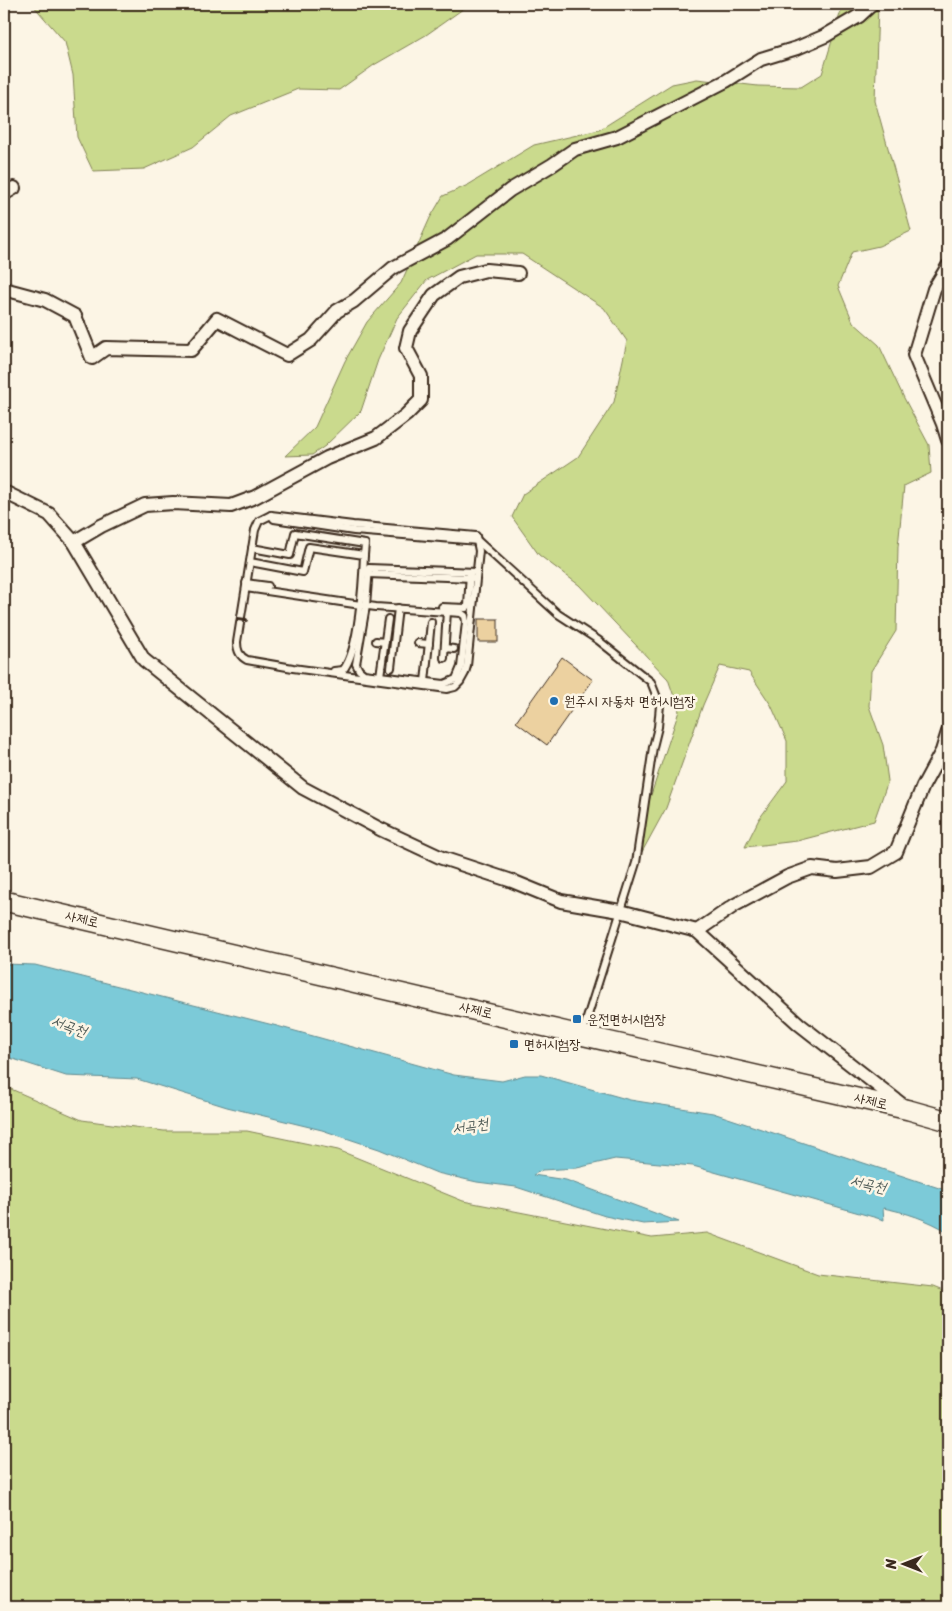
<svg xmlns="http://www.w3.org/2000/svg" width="952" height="1611" font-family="Sriracha,'Poor Story',sans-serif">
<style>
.green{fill:#cada8d;stroke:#828256}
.water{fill:#7bcad8;stroke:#618a8e}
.building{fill:#ecd1a0;stroke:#3b2a1e}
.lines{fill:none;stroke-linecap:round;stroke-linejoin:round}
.lane-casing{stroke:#3b2a1e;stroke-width:10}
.street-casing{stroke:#3b2a1e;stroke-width:16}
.secondary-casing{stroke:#3b2a1e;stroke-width:22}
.lane{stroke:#fcf5e5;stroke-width:6}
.street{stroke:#fcf5e5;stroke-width:12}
.secondary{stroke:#fcf5e5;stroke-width:19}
.rail{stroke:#3b2a1e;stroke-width:4}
.poi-dot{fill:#1f6fb2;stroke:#fcf5e5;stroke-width:2}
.labels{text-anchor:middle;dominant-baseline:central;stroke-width:5;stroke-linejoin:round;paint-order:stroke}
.poi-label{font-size:14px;fill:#3b2a1e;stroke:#fcf5e5;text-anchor:start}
.street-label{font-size:14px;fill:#3b2a1e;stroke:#fcf5e5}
.water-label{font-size:15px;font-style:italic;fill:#4e5a56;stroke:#fcf5e5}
</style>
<rect width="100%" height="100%" fill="#fcf5e5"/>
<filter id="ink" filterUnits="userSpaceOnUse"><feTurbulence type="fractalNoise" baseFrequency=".02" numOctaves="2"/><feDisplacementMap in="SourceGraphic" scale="10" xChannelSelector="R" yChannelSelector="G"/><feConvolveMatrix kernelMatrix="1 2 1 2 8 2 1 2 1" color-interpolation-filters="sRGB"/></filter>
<g filter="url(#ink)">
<g class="green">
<path d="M32,4h438l-44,31 -52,30 -35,25 -41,-1 -67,27 -38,31 -49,22 -51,2 -16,-34 -4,-62 -8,-33z"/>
<path d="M843,4h35l-3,97 36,130 -32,15 -27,6 -14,34 15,36 26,23 25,53 25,47 2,28 -27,13 -6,61 -2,84 -25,40 -2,35 14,39 5,36 -14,40 -77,20 -52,6 14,-28 28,-38v-40l-16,-36 -22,-33 -29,-6 -17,39 -37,103 -24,44 2,-36 35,-105 -11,-32 -89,-94 -40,-30 -27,-38 11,-23 55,-37 36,-55 13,-61 -23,-33 -82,-54h-46l-49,26 -30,38 -19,42 -17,51 -36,35 -13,9 -27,1 30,-29 30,-66 22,-39 34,-39 29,-65 13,-22 25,-11 66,-40 65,-15 73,-46 25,-5 61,7 43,1 21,-13z"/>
<path d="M4,1086l78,34 82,11h83l91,19 125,51 189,37 55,-5 111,41 115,13 15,6v314h-944z"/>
</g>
<path class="water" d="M4,964l31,1 242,61 177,49 48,6 23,-6h16l89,25 83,13 235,78v41c-19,-12 -43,-20 -65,-24l1,12 -191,-54 -78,-7 -38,9 -35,2 -9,5 33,5 113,42 -36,2 -38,-8 -89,-29 -39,-5 -40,-9 -58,-24 -57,-19 -95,-23 -90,-28 -71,-3 -62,-20z"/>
<g class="building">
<rect x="478" y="619" width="20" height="23"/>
<path d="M562,657l31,23 -46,65 -31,-23z"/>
</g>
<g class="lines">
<defs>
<g id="lane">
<path d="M271,515l3,4 80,12 124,10 80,73 40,26 53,42 9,23 -2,22 -5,20 -17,116 -54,171"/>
<path d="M271,515l82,10 123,11 3,15 -12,115 -2,7 -5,9 -5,5 -8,2 -154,-21 -46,-8c-8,-4 -10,-10 -10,-18l18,-112 4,-9z"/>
<path d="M252,548l38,7 5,-22 70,11 -1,11"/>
<path d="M250,562l53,10 6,-25 55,8c-1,26 -5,97 -21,115l-9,1"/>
<path d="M368,574l104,4"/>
<path d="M246,583l22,3"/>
<path d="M246,588l115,17 15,2 85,6 4,3 1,6 -5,45 -5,12 -12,5 -80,-10 -5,-4 -3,-6 10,-58 3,-38 108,4"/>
<path d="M442,607l24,1 2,-2 2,-34"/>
<path d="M376,641l9,1"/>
<path d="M418,643l11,1"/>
<path d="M445,648l9,1"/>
<path d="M444,658l3,-47"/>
<path d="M391,668l7,-60"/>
<path d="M380,676l8,-57"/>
<path d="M425,682l6,-60"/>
</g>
<g id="street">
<path d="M947,4l1,1"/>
<path d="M4,194l10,-6"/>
<path d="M948,266l-14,23 -20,66 29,69 5,16"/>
<path d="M4,289l41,11 30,16 17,42 14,-10 85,2 26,-31 70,36 24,-15 26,-29 17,-10 39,-33 54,-29 63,-49 42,-25 23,-16 42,-12 109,-56 35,-22 36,-11 28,-12 34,-20 13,-12"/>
<path d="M4,492l45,22 25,28 70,118 159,128 77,41 62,29 70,23 49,20 59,10 77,20 102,93 106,83"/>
<path d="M74,542l27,-16 44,-21 28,-2 58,3 24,-9 72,-39 49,-20 30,-23 15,-15v-24l-15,-28 4,-17 24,-36 25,-18 27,-7 32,3"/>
<path d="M697,931l38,-26 52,-28 25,-9 25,3 34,-4 25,-15 27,-66 19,-35 6,-19"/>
</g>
<path id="secondary" d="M4,901c301,70 603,141 905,209l39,11"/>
</defs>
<use href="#lane" class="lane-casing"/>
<use href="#street" class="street-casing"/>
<use href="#secondary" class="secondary-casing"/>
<use href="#lane" class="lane"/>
<use href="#street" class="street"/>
<use href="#secondary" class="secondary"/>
<path class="rail" d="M238,619l8,1"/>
</g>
</g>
<g class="poi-dot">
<circle cx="554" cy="701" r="5"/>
<rect x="572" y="1014" width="10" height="10" rx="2.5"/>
<rect x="509" y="1039" width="10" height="10" rx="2.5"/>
</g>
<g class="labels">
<g class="poi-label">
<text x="564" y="701">원주시 자동차 면허시험장</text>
<text x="587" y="1019">운전면허시험장</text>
<text x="524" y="1044">면허시험장</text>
</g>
<g class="street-label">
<text transform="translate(82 919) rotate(13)">사제로</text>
<text transform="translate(476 1010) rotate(13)">사제로</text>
<text transform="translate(871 1101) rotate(13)">사제로</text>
</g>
<g class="water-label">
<text transform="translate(69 1026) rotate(20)">서곡천</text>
<text transform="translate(470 1126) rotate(-9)">서곡천</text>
<text transform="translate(868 1184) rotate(13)">서곡천</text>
</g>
</g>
<rect width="952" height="1611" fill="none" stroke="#fcf5e5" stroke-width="20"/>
<rect x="10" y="10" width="932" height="1591" fill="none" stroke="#3b2a1e" stroke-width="2" filter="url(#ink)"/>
<g transform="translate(904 1564) rotate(270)" stroke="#fcf5e5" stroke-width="4" paint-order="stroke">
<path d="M0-4L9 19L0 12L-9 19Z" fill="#3b2a1e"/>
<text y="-8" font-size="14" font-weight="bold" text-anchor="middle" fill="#3b2a1e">N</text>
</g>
</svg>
